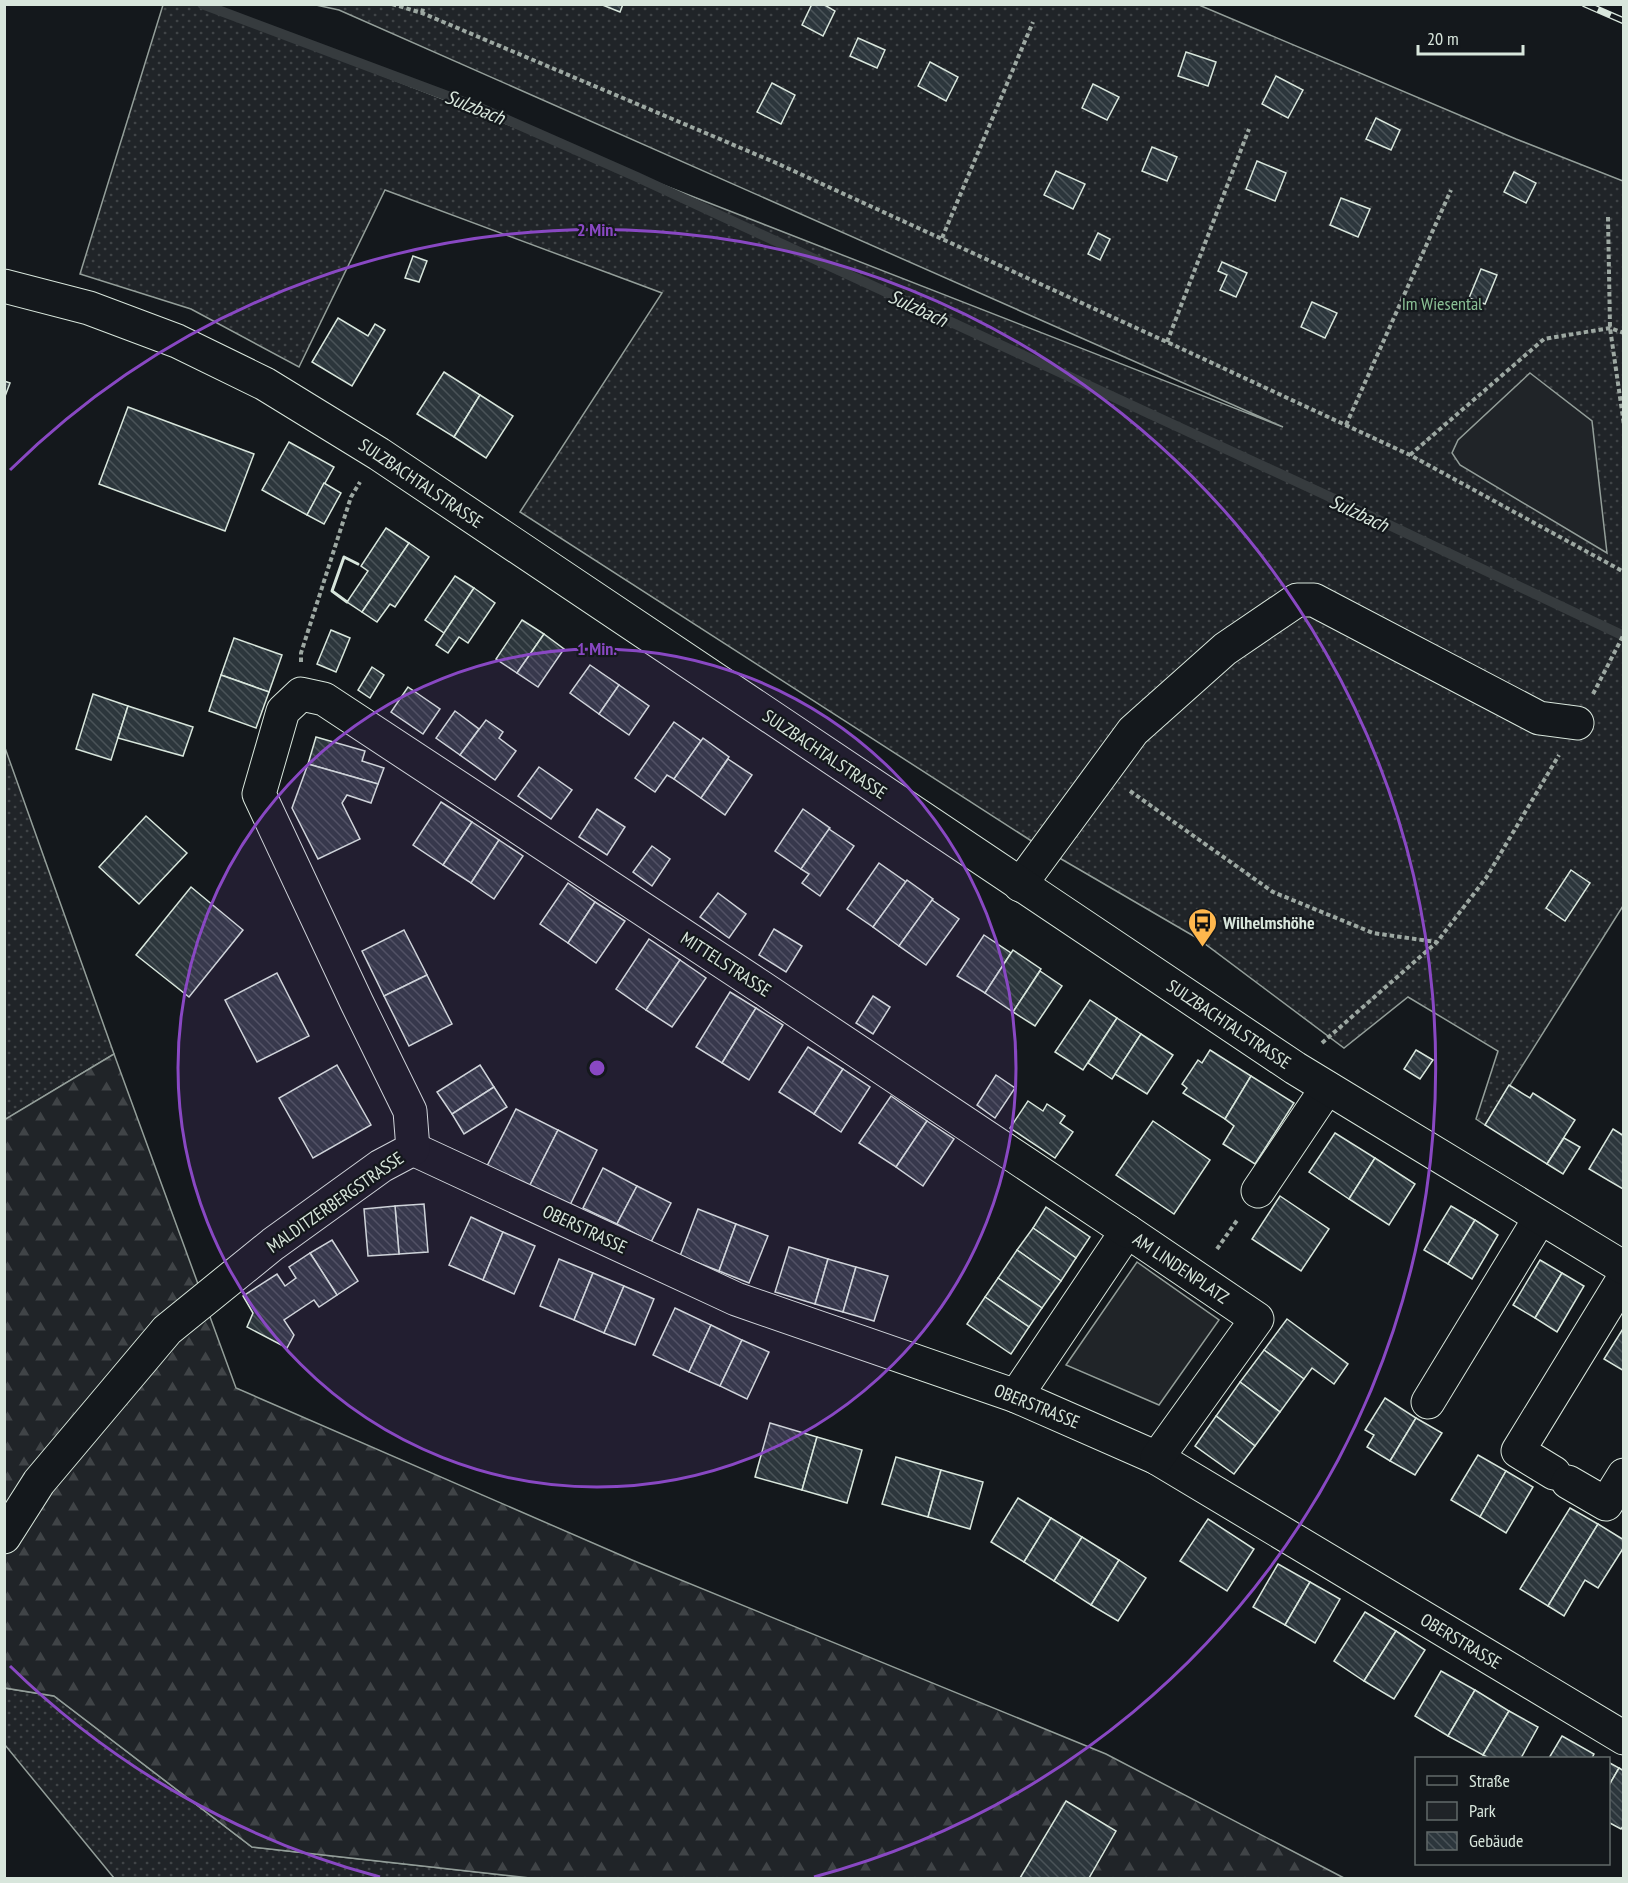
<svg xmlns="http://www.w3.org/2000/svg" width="1628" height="1883" font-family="'PT Sans Narrow',sans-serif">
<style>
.grass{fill:url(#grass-dots);stroke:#939e99;stroke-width:1.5}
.forest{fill:url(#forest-firs);stroke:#939e99;stroke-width:1.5}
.park{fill:#202428;stroke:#939e99;stroke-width:1.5}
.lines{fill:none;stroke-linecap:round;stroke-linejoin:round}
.stream{stroke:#363b3e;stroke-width:10}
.building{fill:url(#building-back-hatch);stroke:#d8e6dc;stroke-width:1.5}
.minor-casing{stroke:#d8e6dc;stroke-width:35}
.major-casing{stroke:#d8e6dc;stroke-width:35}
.path{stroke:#9da8a2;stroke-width:4;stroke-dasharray:4.5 3;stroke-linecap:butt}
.minor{stroke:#14181c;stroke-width:33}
.major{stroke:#14181c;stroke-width:33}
.rail-casing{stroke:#d8e6dc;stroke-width:7}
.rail{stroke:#14181c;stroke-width:4.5;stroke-dasharray:14;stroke-linecap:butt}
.wall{stroke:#d8e6dc;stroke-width:3}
.ring{fill:none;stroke:#8948c3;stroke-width:3}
.labels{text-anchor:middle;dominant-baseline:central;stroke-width:4.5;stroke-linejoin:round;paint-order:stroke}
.park-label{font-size:18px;fill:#8ac095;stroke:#14181c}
.street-label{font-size:18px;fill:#d8e6dc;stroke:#14181c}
.poi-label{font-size:18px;font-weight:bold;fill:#d8e6dc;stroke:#14181c;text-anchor:start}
.water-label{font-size:20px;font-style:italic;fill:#d8e6dc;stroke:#14181c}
.centre{fill:#8948c3;stroke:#14181c;stroke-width:3}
.ring-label{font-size:18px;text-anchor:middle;font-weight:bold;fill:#8948c3;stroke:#14181c;stroke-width:4.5;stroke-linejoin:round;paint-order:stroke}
</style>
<defs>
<pattern id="grass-dots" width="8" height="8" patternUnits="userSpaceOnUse" patternTransform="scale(1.5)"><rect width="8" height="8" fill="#202428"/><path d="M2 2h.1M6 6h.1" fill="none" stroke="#404447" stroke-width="1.8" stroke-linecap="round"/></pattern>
<pattern id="forest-firs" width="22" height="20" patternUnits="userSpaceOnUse" patternTransform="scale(1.5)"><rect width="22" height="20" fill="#202428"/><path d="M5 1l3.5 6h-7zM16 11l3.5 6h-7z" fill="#404447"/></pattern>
<pattern id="building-back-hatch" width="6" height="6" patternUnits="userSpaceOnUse" patternTransform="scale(1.5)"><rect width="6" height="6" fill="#2c363c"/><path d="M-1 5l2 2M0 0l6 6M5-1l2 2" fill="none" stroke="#4a5358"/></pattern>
</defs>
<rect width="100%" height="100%" fill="#14181c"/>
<g class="grass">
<path d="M163,5h39l1081,422 -944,-417 -23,-5h883l317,134 107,42v725l-138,219 -9,-6 22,-68 -90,-54 -64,51 -147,-110 -153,-89 -524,-337 142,-219 -277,-103 -86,177 -108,-58 -111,-35z"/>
<path d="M4,745l110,309 -109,66h-1z"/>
<path d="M4,1688l50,8 198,151 278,31h-416l-109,-133z"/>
</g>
<path class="forest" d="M114,1054l122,334 396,172 474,194 238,124h-814l-278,-31 -198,-151 -49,-8 -1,-568z"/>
<g class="park">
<path d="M1530,373l62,48 15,132 -147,-88 -8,-12 6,-13z"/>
<path d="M1137,1262l82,58 -60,85 -93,-40z"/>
</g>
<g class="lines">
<path class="stream" d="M202,4l283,106 152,67 693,320 294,139"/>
</g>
<g class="building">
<path d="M600,4h23l-3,8z"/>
<path d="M812,4h11l12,7 -12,25 -21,-11z"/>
<path d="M858,38l27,12 -8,18 -27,-12z"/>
<path d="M1186,52l30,10 -8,24 -30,-10z"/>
<path d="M930,62l28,15 -12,24 -28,-15z"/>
<path d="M1276,76l27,14 -15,28 -26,-14z"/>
<path d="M772,83l23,12 -14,29 -24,-12z"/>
<path d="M1093,84l26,13 -12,23 -25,-12z"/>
<path d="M1376,118l24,12 -9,20 -25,-11z"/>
<path d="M1152,147l25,10 -10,24 -25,-10z"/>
<path d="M1257,161l29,12 -11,28 -29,-12z"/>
<path d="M1056,171l29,13 -12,25 -29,-14z"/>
<path d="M1514,172l22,11 -10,20 -22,-11z"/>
<path d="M1341,198l29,11 -12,28 -28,-12z"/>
<path d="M1098,233l12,6 -10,21 -12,-6z"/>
<path d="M413,256l14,5 -8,21 -14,-4z"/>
<path d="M1222,262l25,11 -11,24 -16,-7 7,-15 -9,-4z"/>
<path d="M1481,269l16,6 -12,29 -16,-6z"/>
<path d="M1312,302l25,11 -12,25 -24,-11z"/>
<path d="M338,318l30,18 7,-12 10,6 -33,56 -40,-24z"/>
<path d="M444,372l36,23 -26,42 -37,-23z"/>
<path d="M4,381l6,2 -6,16z"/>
<path d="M480,395l33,21 -27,42 -32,-21z"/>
<path d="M128,407l126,47 -29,77 -126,-47z"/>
<path d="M289,442l45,25 -27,48 -45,-25z"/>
<path d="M324,483l17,10 -17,31 -17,-9z"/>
<path d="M386,528l23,15 -47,69 -15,-10 21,-31 -7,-5z"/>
<path d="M409,543l20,14 -34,50 -5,-3 -13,18 -15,-10z"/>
<path d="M455,576l19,12 -30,45 -19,-13z"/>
<path d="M474,588l21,15 -27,40 -9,-6 -11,16 -12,-8z"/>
<path d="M522,620l22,14 -27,39 -21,-14z"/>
<path d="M331,630l19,8 -14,34 -19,-8z"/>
<path d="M544,634l20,15 -26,38 -21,-14z"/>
<path d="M234,638l48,17 -13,37 -48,-17z"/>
<path d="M590,665l29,20 -20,29 -29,-21z"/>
<path d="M372,667l12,8 -14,23 -12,-8z"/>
<path d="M221,675l48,17 -13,36 -47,-17z"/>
<path d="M619,685l30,21 -20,29 -30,-21z"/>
<path d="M408,687l32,22 -17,25 -32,-22z"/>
<path d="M93,694l35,12 -17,54 -35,-11z"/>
<path d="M128,706l65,21 -10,29 -65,-18z"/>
<path d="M455,711l24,18 -19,26 -24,-17z"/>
<path d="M486,720l17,12 -4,6 17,13 -21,29 -35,-25z"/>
<path d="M674,722l27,19 -27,38 -7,-4 -12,17 -20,-14z"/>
<path d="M316,737l49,14 -3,10 22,7 -6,16 -70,-20z"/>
<path d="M703,738l26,19 -28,41 -27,-19z"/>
<path d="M728,759l24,16 -27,40 -24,-17z"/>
<path d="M308,764l70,20 -7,19 -24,-8 -5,8 18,36 -42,20 -26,-51z"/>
<path d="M539,767l33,23 -21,29 -33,-23z"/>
<path d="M441,802l31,20 -29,43 -30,-20z"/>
<path d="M597,809l28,18 -18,28 -28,-18z"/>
<path d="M803,809l27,19 -29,41 -26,-18z"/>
<path d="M146,816l41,37 -48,51 -40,-37z"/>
<path d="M472,822l27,18 -28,43 -28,-18z"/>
<path d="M829,829l25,17 -34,50 -18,-13 7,-9 -8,-5z"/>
<path d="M499,840l24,16 -29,43 -23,-16z"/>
<path d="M652,846l18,13 -18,27 -19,-14z"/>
<path d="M879,863l27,19 -33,45 -26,-18z"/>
<path d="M1571,870l19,13 -25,38 -19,-13z"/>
<path d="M907,880l26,19 -34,47 -26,-19z"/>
<path d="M568,883l27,19 -27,41 -28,-19z"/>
<path d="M191,887l52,43 -54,67 -53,-42z"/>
<path d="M718,893l28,21 -17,24 -29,-21z"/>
<path d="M932,900l27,19 -33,46 -27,-19z"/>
<path d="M595,902l30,19 -29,42 -28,-20z"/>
<path d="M774,929l28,17 -16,26 -27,-17z"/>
<path d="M404,930l23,45 -43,21 -22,-45z"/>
<path d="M984,935l27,18 -26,40 -28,-17z"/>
<path d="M649,939l31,21 -34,50 -30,-21z"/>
<path d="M1013,950l28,19 -28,43 -28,-19z"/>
<path d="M680,960l26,18 -34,49 -26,-17z"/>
<path d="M1040,971l22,15 -27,40 -22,-14z"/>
<path d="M277,973l32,63 -52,26 -32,-62z"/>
<path d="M427,975l25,49 -43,22 -25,-50z"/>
<path d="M730,992l26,16 -34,55 -26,-16z"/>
<path d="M873,996l17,11 -17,27 -17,-11z"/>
<path d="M1090,1000l27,18 -34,52 -28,-18z"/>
<path d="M756,1008l27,17 -34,55 -27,-17z"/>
<path d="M1117,1018l24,16 -29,45 -24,-16z"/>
<path d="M1141,1034l32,21 -26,39 -32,-20z"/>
<path d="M808,1047l35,22 -29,45 -35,-22z"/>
<path d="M1210,1050l41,26 -26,43 -42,-26 4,-5 -5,-4 16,-24 4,3z"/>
<path d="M1416,1050l17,10 -13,19 -16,-10z"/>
<path d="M337,1065l34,60 -58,33 -34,-60z"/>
<path d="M480,1065l14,22 -42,27 -15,-22z"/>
<path d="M843,1069l27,18 -29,45 -27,-18z"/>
<path d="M996,1075l19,13 -20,30 -18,-13z"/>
<path d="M1251,1076l43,27 -39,61 -32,-20 11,-18 -9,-7z"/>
<path d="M1509,1085l21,13 3,-5 42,27 -28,44 -62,-39z"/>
<path d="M494,1087l13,20 -43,27 -12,-20z"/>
<path d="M891,1096l36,25 -31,46 -37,-24z"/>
<path d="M1028,1101l15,10 4,-7 18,12 -5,7 13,9 -18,26 -45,-30z"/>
<path d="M516,1109l42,21 -29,57 -42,-21z"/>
<path d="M927,1121l27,18 -31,47 -27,-19z"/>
<path d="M1153,1121l57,39 -36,54 -58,-39z"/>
<path d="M1613,1129l11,7 -1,53 -34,-20z"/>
<path d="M558,1130l39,20 -28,57 -40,-20z"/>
<path d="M1335,1133l40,25 -26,41 -40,-27z"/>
<path d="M1564,1138l16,9 -17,27 -16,-10z"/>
<path d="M1375,1158l40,26 -26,41 -40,-26z"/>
<path d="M603,1168l34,18 -20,38 -34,-16z"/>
<path d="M637,1186l34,17 -20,39 -34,-18z"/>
<path d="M1280,1196l49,33 -28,42 -49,-32z"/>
<path d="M424,1204l4,48 -29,2 -4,-48z"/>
<path d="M395,1206l4,48 -31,2 -4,-47z"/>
<path d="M1451,1206l24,14 -27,44 -24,-14z"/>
<path d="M1046,1207l44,30 -14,21 -43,-30z"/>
<path d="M698,1209l38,15 -17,47 -39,-15z"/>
<path d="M471,1217l32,15 -20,48 -34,-15z"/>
<path d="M1475,1220l23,15 -26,44 -24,-15z"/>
<path d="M736,1224l32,12 -19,47 -30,-12z"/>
<path d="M1033,1228l43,30 -15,23 -44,-31z"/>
<path d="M503,1232l32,14 -21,48 -31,-14z"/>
<path d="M332,1240l26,41 -21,14 -27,-42z"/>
<path d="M789,1247l39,12 -13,45 -40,-12z"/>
<path d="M1017,1250l44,31 -19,27 -44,-30z"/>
<path d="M310,1253l27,42 -18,12 -5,-7 -30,20 10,15 -7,13 -40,-21 6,-14 -10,-17 34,-22 8,12 11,-8 -7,-11z"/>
<path d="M559,1259l34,14 -19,47 -34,-14z"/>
<path d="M828,1259l28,8 -13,45 -28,-8z"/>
<path d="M1540,1260l22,13 -27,45 -22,-13z"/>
<path d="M856,1267l32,9 -14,45 -31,-9z"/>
<path d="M593,1273l31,13 -20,47 -30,-13z"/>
<path d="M1562,1273l22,13 -27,46 -22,-14z"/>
<path d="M998,1278l44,30 -13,19 -44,-30z"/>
<path d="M624,1286l30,13 -19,46 -31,-12z"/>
<path d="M985,1297l44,30 -18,27 -44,-30z"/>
<path d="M675,1308l36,17 -22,47 -36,-17z"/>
<path d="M1287,1319l61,45 -14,20 -22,-16 -8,11 -40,-29z"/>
<path d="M711,1325l31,15 -22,46 -31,-14z"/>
<path d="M1624,1327v44l-20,-12z"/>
<path d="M742,1340l27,12 -22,47 -27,-13z"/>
<path d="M1264,1350l40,29 -24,33 -40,-30z"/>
<path d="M1240,1382l40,30 -25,34 -39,-30z"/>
<path d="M1385,1398l31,20 -26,43 -23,-14 7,-12 -9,-5z"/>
<path d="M1216,1416l39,30 -21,28 -39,-28z"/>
<path d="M1416,1418l26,15 -27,42 -25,-14z"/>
<path d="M770,1423l47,14 -15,53 -47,-13z"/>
<path d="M817,1437l45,13 -15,53 -45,-13z"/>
<path d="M1478,1455l28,16 -26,46 -29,-17z"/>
<path d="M896,1457l45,13 -13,47 -46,-13z"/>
<path d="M941,1470l42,12 -13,47 -42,-12z"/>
<path d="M1506,1471l27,16 -27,46 -26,-16z"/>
<path d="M1018,1498l33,20 -27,44 -33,-20z"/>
<path d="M1570,1508l28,16 -50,82 -28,-17z"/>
<path d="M1051,1518l31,19 -28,44 -30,-19z"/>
<path d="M1208,1519l46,30 -27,42 -47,-30z"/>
<path d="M1598,1524l26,16v7l-26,41 -13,-8 -21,36 -16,-10z"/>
<path d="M1082,1537l37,23 -28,45 -37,-24z"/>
<path d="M1119,1560l27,18 -28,43 -27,-16z"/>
<path d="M1278,1564l32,18 -25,43 -32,-18z"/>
<path d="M1310,1582l30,17 -25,44 -30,-18z"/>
<path d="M1365,1612l31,19 -32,50 -30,-20z"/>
<path d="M1396,1631l29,19 -31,49 -30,-18z"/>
<path d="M1441,1671l34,19 -27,46 -33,-20z"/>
<path d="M1475,1690l34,21 -26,44 -35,-19z"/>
<path d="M1509,1711l29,16 -17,31h-32l-6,-3z"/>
<path d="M1562,1736l32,18 -2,4h-43z"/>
<path d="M1608,1762l11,6 -11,19z"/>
<path d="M1619,1768l5,3v54l-3,4 -13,-7v-35z"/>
<path d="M1066,1801l50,30 -27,47h-69z"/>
</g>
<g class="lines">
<defs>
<g id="minor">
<path d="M1020,885l113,-154 92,-82 72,-49h17l225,118 38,5"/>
<path d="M413,1149l323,150 280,97 141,62 467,280"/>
<path d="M1258,1191l69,-103"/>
<path d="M1016,1396l111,-165 130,88 -100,139"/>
<path d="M1428,1402l112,-184"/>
<path d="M1554,1473l-36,-22 106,-173"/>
<path d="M1568,1482l38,22 18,-29"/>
<path d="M4,1537l35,-55 128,-152 106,-86 108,-78 32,-17 -3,-38 -53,-108 -98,-209 24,-83 18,-17 23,5 437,288 366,244"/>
</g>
<path id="major" d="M4,286l85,22 88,33 88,43 114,70 916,614 329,200"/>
</defs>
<use href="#minor" class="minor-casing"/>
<use href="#major" class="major-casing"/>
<g class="path">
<path d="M392,4l30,9 352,149 393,180 243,113 214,117"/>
<path d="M422,13l2,-9"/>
<path d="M1608,217l2,111 14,97"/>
<path d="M942,238l91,-216"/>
<path d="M1167,342l82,-213"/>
<path d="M1346,425l105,-235"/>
<path d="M1410,455l134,-116 66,-11 14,5"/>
<path d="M301,662v-9l50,-156 9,-15"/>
<path d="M1593,694l31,-60"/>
<path d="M1130,791l143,101 100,41 63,9"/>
<path d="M1322,1043l115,-101 49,-64 73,-123"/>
<path d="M1217,1249l21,-30"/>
</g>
<use href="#minor" class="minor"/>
<use href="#major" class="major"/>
<defs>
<path id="rail" d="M1585,4l39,17"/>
</defs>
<use href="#rail" class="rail-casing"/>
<use href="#rail" class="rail"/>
<path class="wall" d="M347,602l-15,-11 12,-34 14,7"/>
</g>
<circle cx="597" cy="1068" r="419" fill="#8948c3" fill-opacity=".12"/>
<g class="ring">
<circle cx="597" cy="1068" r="419"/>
<path d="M380 1877A838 838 0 0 1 10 1666M10 470A838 838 0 1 1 814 1877"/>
</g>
<defs>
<symbol id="bus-pin" viewBox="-11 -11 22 30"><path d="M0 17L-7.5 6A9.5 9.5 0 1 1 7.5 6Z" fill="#ffb74d" stroke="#14181c"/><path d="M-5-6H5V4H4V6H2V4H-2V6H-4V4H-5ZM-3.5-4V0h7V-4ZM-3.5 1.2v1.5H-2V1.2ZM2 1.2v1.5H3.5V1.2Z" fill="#111"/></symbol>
</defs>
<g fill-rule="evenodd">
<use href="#bus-pin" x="1186" y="906" width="33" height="45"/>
</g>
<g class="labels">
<g class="park-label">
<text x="1442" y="303">Im Wiesental</text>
</g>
<g class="street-label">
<text transform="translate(421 483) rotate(34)">SULZBACHTALSTRASSE</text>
<text transform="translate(825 754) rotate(34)">SULZBACHTALSTRASSE</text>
<text transform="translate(726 964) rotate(33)">MITTELSTRASSE</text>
<text transform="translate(1229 1024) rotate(34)">SULZBACHTALSTRASSE</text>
<text transform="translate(335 1202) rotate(-35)">MALDITZERBERGSTRASSE</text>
<text transform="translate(585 1229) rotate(25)">OBERSTRASSE</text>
<text transform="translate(1181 1268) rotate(34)">AM LINDENPLATZ</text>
<text transform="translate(1037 1406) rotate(22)">OBERSTRASSE</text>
<text transform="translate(1461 1641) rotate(31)">OBERSTRASSE</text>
</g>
<g class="poi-label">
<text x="1223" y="922">Wilhelmshöhe</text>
</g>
<g class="water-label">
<text transform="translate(475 107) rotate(22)">Sulzbach</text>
<text transform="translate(918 308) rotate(25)">Sulzbach</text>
<text transform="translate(1359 513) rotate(25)">Sulzbach</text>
</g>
</g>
<circle cx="597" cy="1068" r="9" class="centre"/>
<g class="ring-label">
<text x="597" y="236">2 Min.</text>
<text x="597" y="655">1 Min.</text>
</g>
<rect width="1628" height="1883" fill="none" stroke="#d8e6dc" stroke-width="12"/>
<rect x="1415" y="1757" width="195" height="108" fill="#14181c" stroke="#626a69" stroke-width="1.5"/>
<rect x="1427" y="1776" width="30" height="9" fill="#14181c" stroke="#626a69" stroke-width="1.5"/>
<text x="1469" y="1787" font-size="18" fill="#d8e6dc">Straße</text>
<rect x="1427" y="1802" width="30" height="18" fill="#202428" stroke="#626a69" stroke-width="1.5"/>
<text x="1469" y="1817" font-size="18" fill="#d8e6dc">Park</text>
<rect x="1427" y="1832" width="30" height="18" fill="url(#building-back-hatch)" stroke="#626a69" stroke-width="1.5"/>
<text x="1469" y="1847" font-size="18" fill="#d8e6dc">Gebäude</text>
<path d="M1418 45v9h105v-9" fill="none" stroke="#d8e6dc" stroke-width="3"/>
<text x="1427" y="45" font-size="18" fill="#d8e6dc" stroke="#14181c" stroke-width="4.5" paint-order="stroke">20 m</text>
</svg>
